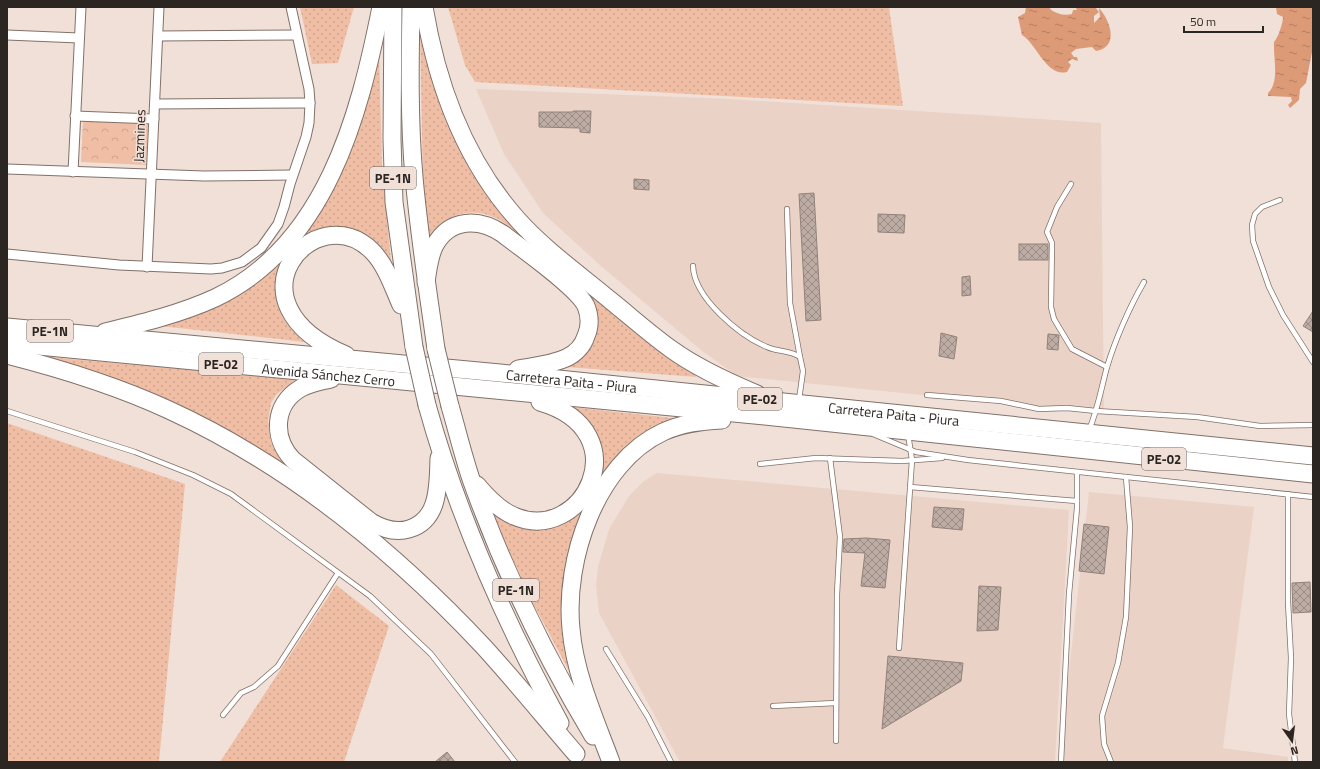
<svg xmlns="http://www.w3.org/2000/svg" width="1320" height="769" font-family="'Titillium Web',sans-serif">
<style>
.built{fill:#ead2c6}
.grass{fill:url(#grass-dots)}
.park{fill:url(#park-crowns)}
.water{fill:url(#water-ripples)}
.building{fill:url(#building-cross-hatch);stroke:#91827a}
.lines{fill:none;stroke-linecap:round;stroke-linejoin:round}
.lane-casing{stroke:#807169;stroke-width:6}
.street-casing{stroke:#807169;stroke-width:11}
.highway-casing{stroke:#807169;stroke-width:19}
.lane{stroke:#fff;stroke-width:4.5}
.street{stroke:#fff;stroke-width:9}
.highway{stroke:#fff;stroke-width:17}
.highway-bridge-casing{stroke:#807169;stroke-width:19;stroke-linecap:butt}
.highway-bridge{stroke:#fff;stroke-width:17}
.labels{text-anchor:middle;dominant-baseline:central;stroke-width:3;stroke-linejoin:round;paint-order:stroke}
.shield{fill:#f1e0d7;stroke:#675e59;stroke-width:1}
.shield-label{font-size:13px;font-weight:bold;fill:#2c2623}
.street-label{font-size:14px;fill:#2c2623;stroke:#f1e0d7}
</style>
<defs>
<pattern id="grass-dots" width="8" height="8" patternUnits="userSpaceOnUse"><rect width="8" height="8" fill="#f0bea5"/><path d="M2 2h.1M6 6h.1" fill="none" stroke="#cea38e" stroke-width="1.8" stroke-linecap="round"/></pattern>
<pattern id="park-crowns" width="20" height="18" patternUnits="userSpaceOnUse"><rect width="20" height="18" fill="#f0bea5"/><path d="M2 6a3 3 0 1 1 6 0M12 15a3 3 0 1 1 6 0" fill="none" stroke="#cea38e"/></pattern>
<pattern id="water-ripples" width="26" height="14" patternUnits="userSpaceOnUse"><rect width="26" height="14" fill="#dc9a77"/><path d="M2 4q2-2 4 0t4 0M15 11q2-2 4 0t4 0" fill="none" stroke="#b37d61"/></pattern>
<pattern id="building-cross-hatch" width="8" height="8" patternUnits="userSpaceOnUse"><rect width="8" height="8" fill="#bdaca4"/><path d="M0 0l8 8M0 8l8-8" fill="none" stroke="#9a8c85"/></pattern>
</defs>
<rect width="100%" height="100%" fill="#f1e0d7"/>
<g class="built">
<path d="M476,89l255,10 370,24 3,291 -367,-38 -36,-26 -99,-83 -59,-54 -39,-59z"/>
<path d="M657,473l412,37 -14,252h-375l-81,-149 -3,-27 2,-19 11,-38 20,-33 15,-15z"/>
<path d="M1089,492l165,15 -31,241 65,9v5h-229z"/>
</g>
<g class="grass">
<path d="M300,7h54l-16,56 -26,1z"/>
<path d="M448,7h441l14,99 -428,-24 -10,-17z"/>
<path d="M420,28l16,63 120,175 -54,-45c-20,-11 -44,-13 -61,5 -5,6 -9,15 -13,22l-5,-65z"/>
<path d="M379,47l3,119 9,95c-26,-45 -55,-27 -96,-16l28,-38 19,-38 18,-44z"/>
<path d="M284,258c-10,21 -10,51 6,69 6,7 16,12 24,16l-163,-18 101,-42z"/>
<path d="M570,278l123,93 3,6 -129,-10 27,-28z"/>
<path d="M47,357l249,22 -20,16 -5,8 -3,18 11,37 26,21 -237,-114z"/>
<path d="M570,407l112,12 -85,68 -4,-58 -6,-9z"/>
<path d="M7,423l178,61 -26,278h-152z"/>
<path d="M589,504l-11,25 -1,157 -52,-98 -34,-81 72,16 11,-6z"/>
<path d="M336,585l53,41 -45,136h-124z"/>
</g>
<path class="park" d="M83,121l65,2 -2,42 -65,-3z"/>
<g class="water">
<path d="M1026,7h25l-1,2c6,5 15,7 22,5l1,-4h4l-1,-2 -4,-1h23l4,5 -5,4v7l6,-6 -1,-9c11,12 21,39 -3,43l-4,-4 -16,2 -5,4 3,4h3l1,4 -6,-2 -4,3 3,3 -4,7c-21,5 -30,-28 -45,-37l-4,-18 7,-4z"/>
<path d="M1276,7h37v40l-7,36 -6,6 -1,11 -9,8 -2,-3 4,-4 -1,-4 -23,-1v-3c12,-11 5,-35 6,-51 4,-4 9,-19 9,-25l-6,-3z"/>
</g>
<g class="building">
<path d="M573,111h18l-1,22 -10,-1v-4l-41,-1v-15h34z"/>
<path d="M634,179l15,1v10l-15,-1z"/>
<path d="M814,193l7,127 -15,1 -7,-127z"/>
<path d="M878,214l27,1 -1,18 -26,-1z"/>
<rect x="1019" y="244" width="29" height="16"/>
<path d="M970,276l1,19 -9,1v-19z"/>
<path d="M1313,311v21l-10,-6z"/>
<path d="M941,333l16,4 -3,22 -15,-3z"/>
<path d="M1048,334l11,1 -1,15 -11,-1z"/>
<path d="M934,507l30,2 -2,21 -30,-3z"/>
<path d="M1084,524l25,3 -5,47 -25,-3z"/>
<path d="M866,538l24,2 -5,48 -24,-2 4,-33 -22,-1 1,-13z"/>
<path d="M1310,582l1,30 -18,1 -1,-30z"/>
<path d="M979,586l22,1 -3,43 -21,1z"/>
<path d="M888,656l75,7 -2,18 -79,48z"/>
<path d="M447,752l8,10h-20z"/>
</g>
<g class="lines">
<defs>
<g id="lane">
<path d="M1071,184l-14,23 -10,25 5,11 -1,64 3,12 18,30 35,18"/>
<path d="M1280,200l-18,7 -7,7 -3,11 1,16 16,46 14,28 30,47"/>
<path d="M787,209l3,94 10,54"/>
<path d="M693,266c1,32 47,70 74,81 11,5 23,3 33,10l3,14 -4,29"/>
<path d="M927,395l74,6 38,8 28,-1 29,3 101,6 63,9 53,-1"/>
<path d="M7,411l128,41 58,23 38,19 139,102 61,58 84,108"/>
<path d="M1089,430c9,-21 12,-41 18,-63 8,-27 23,-61 37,-85"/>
<path d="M873,434l43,18 52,8 345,37"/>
<path d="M830,458l10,79 -3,57 -1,147"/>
<path d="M760,464l56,-6 86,3 40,-3"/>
<path d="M910,487l167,14"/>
<path d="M1288,494v108l3,56 -2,56 6,48"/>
<path d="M899,648l13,-188 -4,-26"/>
<path d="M606,649l42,68 23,45"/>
<path d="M773,706l63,-3"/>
<path d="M223,715l18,-22 13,-6 24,-21 60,-93"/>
<path d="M1061,762l8,-168 8,-86v-36"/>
<path d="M1111,762l-7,-18 -2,-28 16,-53 8,-46 4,-90 -4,-50"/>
</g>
<g id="street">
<path d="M7,35l72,3"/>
<path d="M158,36l138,-1"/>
<path d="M155,104l155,-1"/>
<path d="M75,116l79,3"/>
<path d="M7,169l197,7 88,-1"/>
<path d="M73,172l8,-165"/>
<path d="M7,254l112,11 92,4 11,-1 20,-6 19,-14 17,-24 6,-17 6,-23 16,-47 3,-14 1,-20 -1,-14 -18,-82"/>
<path d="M147,267l12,-260"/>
</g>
<g id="highway">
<path d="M393,7l-1,132 2,63 20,145"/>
<path d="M411,7c-1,56 -2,114 3,170 5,57 14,115 22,172"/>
<path d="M424,7c13,78 40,153 94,213 27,30 61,54 92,80 20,16 40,34 61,49 26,19 57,33 86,45"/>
<path d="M426,282c2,-12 3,-26 9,-37 15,-27 44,-27 68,-11 19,15 74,53 83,72 4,10 4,21 0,30 -3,10 -11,18 -20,22 -15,7 -33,8 -48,11"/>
<path id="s1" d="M7,327l493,46 813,83"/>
<path d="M105,332c37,-9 75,-18 110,-34 111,-53 144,-181 166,-291"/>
<path id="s2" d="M7,343l758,73 548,58"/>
<path d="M7,355c55,14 110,31 162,55 120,55 224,140 314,236 32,35 62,72 93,108"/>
<path d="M346,355c-126,-53 -30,-160 26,-104 14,14 21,36 29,54"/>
<path d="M331,379c-10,2 -21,4 -30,9 -28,16 -29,50 -8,72l78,62c12,7 25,11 38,7 31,-9 29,-45 30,-71"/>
<path d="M427,405c31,112 78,217 133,318"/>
<path d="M450,406c7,24 13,49 21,73 32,90 73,175 122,257"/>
<path d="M477,485c10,12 22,25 37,31 69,30 127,-85 26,-114"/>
<path d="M611,762c-16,-43 -36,-87 -40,-133 -7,-69 25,-166 92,-197 19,-9 39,-11 59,-12"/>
</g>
</defs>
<use href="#lane" class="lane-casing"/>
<use href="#street" class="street-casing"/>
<use href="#highway" class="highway-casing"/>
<use href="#lane" class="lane"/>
<use href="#street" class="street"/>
<use href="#highway" class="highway"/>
<defs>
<g id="highway-bridge">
<path d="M414,347l13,58"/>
<path d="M436,349l14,57"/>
</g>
</defs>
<use href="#highway-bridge" class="highway-bridge-casing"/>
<use href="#highway-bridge" class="highway-bridge"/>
</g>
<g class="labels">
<g class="shield">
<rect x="370" y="167" width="46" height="22" rx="3"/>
<rect x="27" y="320" width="46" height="22" rx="3"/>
<rect x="199" y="353" width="44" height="22" rx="3"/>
<rect x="738" y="388" width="44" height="22" rx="3"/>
<rect x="1142" y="448" width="44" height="22" rx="3"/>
<rect x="493" y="579" width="46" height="22" rx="3"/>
</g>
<g class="shield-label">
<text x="393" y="178">PE-1N</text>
<text x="50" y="331">PE-1N</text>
<text x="221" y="364">PE-02</text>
<text x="760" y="399">PE-02</text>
<text x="1164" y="459">PE-02</text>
<text x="516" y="590">PE-1N</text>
</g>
<g class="street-label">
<text transform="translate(139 136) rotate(-88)">Jazmines</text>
<text stroke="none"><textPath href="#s2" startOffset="323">Avenida Sánchez Cerro</textPath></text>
<text stroke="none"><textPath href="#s1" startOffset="567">Carretera Paita - Piura</textPath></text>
<text stroke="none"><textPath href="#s1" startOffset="891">Carretera Paita - Piura</textPath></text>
</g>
</g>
<rect width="1320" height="769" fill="none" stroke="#2c2623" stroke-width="16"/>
<g transform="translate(1292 741) rotate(166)" stroke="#f1e0d7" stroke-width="3" paint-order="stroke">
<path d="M0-3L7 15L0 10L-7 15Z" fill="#2c2623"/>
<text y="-6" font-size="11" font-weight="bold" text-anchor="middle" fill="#2c2623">N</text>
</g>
<path d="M1184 26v6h79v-6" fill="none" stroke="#2c2623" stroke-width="2"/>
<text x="1190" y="26" font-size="12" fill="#2c2623" stroke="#f1e0d7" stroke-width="3" paint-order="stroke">50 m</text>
</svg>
